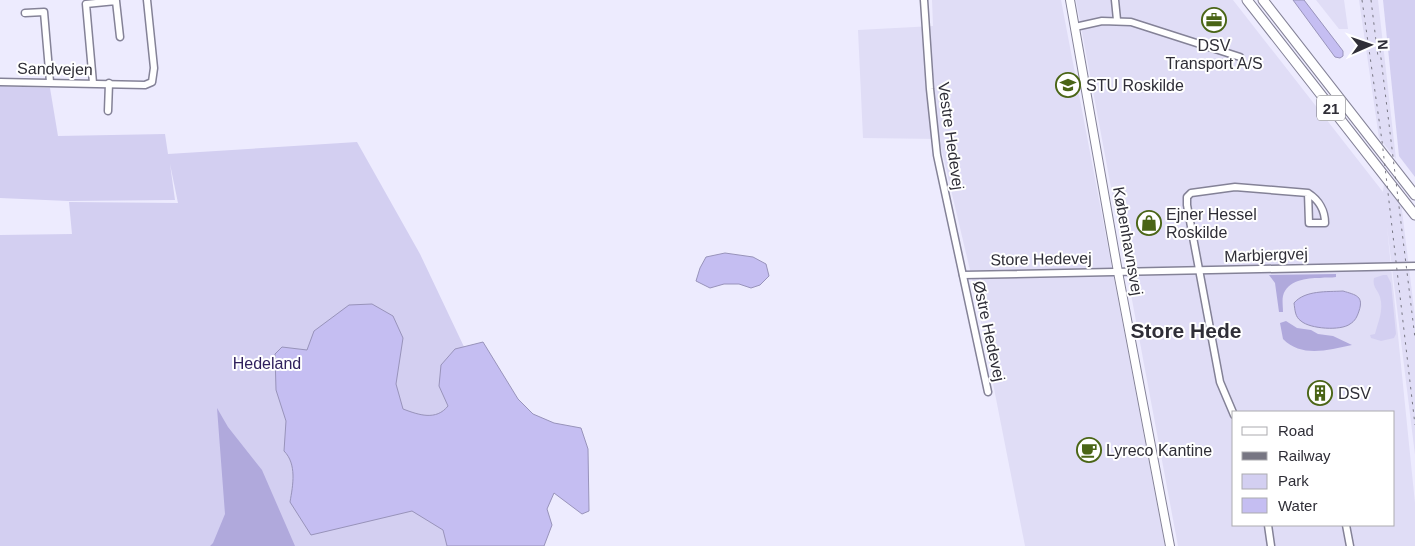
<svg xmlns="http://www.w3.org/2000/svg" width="1415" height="546" font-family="Helvetica,sans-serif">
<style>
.built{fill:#e0ddf6;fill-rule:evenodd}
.green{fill:#d3cff1}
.forest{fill:#b0a9dc}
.water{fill:#c5bef2;stroke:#9893ba}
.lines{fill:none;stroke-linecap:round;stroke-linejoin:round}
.minor-casing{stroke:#848297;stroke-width:9}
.major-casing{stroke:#848297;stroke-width:10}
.highway-casing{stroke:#848297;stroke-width:11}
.minor{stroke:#fff;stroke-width:6}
.major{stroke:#fff;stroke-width:8}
.highway{stroke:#fff;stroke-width:9}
.rail{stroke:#777683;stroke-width:1;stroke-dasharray:2.5 5;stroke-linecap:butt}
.labels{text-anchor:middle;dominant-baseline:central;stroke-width:4;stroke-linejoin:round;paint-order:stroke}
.shield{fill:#fff;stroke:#6d6d73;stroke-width:1}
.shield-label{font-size:15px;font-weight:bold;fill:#2f2e37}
.poi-label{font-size:16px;fill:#2f2e37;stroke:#fff;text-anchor:start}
.street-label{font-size:16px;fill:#2f2e37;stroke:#fff}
.park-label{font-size:16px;fill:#30215d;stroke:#fff}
.district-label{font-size:21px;font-weight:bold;fill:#2f2e37;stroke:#fff}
</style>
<rect width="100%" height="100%" fill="#edebfe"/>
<g class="built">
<path d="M932,0h129l104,546h-140l-51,-259 -35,-148 -76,-1 -5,-108 75,-4z"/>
<path d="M1076,0h157l150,192 1,-9 17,19 14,115v138l-28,-228 28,276v43h-237zM1234,412h160v113h-160z"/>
<path d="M1316,0h28l4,29h-9z"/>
<path d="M1359,0h19l18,159 -17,-21z"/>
</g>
<g class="green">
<path d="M1383,0h32v177l-16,-21z"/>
<path d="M0,86l50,2 8,48 107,-2 3,20 189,-12 63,112 46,97 63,195h-529v-311l72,-1 -3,-32 109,1 -8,-39 5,36 -107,1 -68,-3z"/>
<path d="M1383,275h4l4,8 5,51 -2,4 -13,3 -10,-3 -1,-3 5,-1c3,-12 9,-24 5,-37 -2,-7 -8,-10 -6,-19z"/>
</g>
<g class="forest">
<path d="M1336,274v3c-5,1 -10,0 -16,1 -13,0 -33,2 -37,18 -1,4 0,11 0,16h-4l-4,-29 -6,-8z"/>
<path d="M1286,321l11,7 14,2 7,4 15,2 19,9c-24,5 -50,13 -69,-6l-3,-16z"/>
<path d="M217,408l11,19 34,43 33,76h-85l3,-3 12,-29z"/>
</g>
<g class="water">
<path d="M1293,0h11l39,51v5l-3,2 -5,-1z"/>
<path d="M725,253l28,4 13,7 3,12 -9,9 -9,3 -12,-4h-15l-14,4 -14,-7 4,-13 6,-11z"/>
<path d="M1343,291c13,4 21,5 16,20 -2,6 -4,10 -9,13 -9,7 -40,5 -49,-3 -6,-4 -6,-11 -7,-18 11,-13 33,-11 49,-12z"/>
<path d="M372,304l21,12 10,22 -7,46 7,25c16,6 33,12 45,-3l-9,-20 2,-21 14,-16 28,-7 35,57 15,15 21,9 27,5 7,21 1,62 -7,3 -28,-21 -7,16 5,16 -8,21h-97l-4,-16 -31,-19 -101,24 -21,-33c3,-17 7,-38 -6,-51l2,-30 -10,-31 -1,-36 7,-7 25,3 7,-19 35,-26z"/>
</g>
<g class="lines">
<defs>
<g id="minor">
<path d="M924,0l6,89 7,66 51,237"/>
<path d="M1115,0l2,20"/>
<path d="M25,13l19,-1 6,70"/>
<path d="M1075,27l27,-6 29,1 109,35"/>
<path d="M0,82l145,3 7,-3 2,-14 -7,-68"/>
<path d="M93,83l-7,-79 30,-3 4,36"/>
<path d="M108,111l1,-28"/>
<path d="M963,275l452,-9"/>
<path d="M1234,415l-14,-33 -33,-177v-8l4,-4 44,-6 73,6c11,7 17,18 17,30h-16l-1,-30"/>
<path d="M1268,525l3,21"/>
<path d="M1346,525l4,21"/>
</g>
<path id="major" d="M1070,0l48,272 52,274"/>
<g id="highway">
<path d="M1247,0l168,215"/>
<path d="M1263,0l152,195"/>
</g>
</defs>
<use href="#minor" class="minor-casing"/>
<use href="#major" class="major-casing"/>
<use href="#highway" class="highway-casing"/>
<use href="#minor" class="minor"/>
<use href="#major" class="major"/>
<use href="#highway" class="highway"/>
<g class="rail">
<path d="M1362,0l20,141 33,284"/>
<path d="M1371,0l7,57"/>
<path d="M1380,50l35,288"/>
</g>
</g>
<defs>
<symbol id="office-ring" viewBox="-11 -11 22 22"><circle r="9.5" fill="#fff" stroke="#4a6516" stroke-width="1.5"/><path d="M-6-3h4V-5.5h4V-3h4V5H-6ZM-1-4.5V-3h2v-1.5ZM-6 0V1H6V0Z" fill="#4a6516"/></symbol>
<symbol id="school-ring" viewBox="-11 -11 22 22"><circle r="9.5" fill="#fff" stroke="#4a6516" stroke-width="1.5"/><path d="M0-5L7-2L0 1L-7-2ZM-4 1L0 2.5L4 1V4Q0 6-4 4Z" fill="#4a6516"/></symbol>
<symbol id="shop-ring" viewBox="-11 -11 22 22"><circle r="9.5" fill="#fff" stroke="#4a6516" stroke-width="1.5"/><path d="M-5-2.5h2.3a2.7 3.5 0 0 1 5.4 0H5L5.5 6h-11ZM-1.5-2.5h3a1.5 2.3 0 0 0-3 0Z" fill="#4a6516"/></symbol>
<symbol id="building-ring" viewBox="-11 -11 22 22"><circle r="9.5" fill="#fff" stroke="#4a6516" stroke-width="1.5"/><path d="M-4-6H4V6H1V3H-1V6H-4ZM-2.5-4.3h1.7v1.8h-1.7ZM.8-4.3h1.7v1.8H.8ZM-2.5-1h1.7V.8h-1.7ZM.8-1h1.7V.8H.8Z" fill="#4a6516"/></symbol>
<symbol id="cafe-ring" viewBox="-11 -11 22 22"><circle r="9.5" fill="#fff" stroke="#4a6516" stroke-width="1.5"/><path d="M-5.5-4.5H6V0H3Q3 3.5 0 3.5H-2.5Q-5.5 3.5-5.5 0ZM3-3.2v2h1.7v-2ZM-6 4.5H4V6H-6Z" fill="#4a6516"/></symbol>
</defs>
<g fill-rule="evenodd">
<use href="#office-ring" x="1200" y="6" width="28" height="28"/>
<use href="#school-ring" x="1054" y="71" width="28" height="28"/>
<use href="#shop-ring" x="1135" y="209" width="28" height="28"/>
<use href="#building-ring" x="1306" y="379" width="28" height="28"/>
<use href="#cafe-ring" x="1075" y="436" width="28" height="28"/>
</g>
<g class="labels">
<rect class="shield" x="1317" y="95.5" width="28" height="25" rx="4"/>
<g class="shield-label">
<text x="1331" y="108">21</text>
</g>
<g class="poi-label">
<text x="1214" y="45" text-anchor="middle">DSV<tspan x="1214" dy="18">Transport A/S</tspan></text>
<text x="1086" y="85">STU Roskilde</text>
<text x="1166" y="214">Ejner Hessel<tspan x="1166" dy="18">Roskilde</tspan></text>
<text x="1338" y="393">DSV</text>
<text x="1106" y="450">Lyreco Kantine</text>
</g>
<g class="street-label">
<text transform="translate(55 69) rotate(1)">Sandvejen</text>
<text transform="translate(951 136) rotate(82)">Vestre Hedevej</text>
<text transform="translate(1128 241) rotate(80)">Københavnsvej</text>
<text transform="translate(1266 255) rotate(-2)">Marbjergvej</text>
<text transform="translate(1041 259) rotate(-1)">Store Hedevej</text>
<text transform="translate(989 331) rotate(78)">Østre Hedevej</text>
</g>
<g class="park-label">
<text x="267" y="363">Hedeland</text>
</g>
<g class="district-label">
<text x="1186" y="330">Store Hede</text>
</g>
</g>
<rect x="1232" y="411" width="162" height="115" fill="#ffffff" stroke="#acabaf"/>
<rect x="1242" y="427" width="25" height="8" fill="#ffffff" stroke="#acabaf"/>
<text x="1278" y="436" font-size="15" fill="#2f2e37">Road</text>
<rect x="1242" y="452" width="25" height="8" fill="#777683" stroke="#acabaf"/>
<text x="1278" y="461" font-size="15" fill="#2f2e37">Railway</text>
<rect x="1242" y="474" width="25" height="15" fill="#d3cff1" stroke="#acabaf"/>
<text x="1278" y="486" font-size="15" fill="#2f2e37">Park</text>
<rect x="1242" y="498" width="25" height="15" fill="#c5bef2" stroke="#acabaf"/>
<text x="1278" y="511" font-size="15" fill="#2f2e37">Water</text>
<g transform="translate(1370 45) rotate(88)" stroke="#ffffff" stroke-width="4" paint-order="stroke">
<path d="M0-4L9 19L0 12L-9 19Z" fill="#2f2e37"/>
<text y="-8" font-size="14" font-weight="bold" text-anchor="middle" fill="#2f2e37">N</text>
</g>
</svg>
